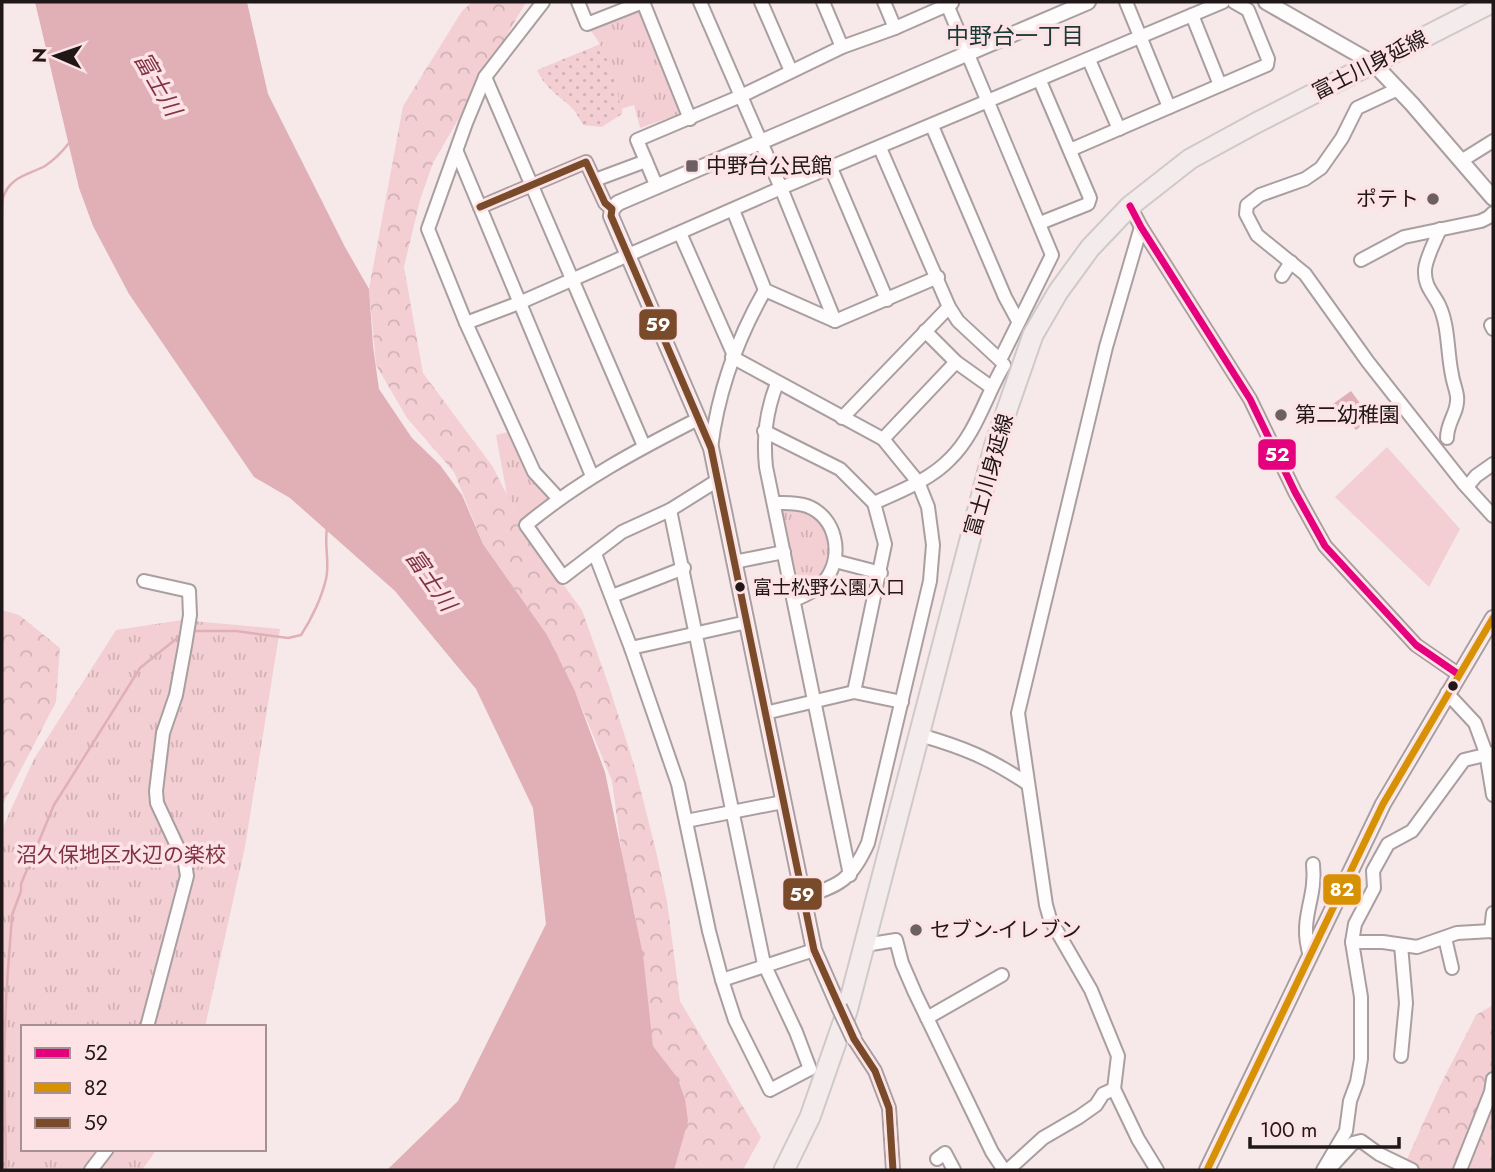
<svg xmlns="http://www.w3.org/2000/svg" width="1495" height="1172" font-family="Jost,'Noto Sans JP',sans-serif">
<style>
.grass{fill:url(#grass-dots)}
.forest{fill:url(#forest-crowns)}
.park{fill:url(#park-tufts)}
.garden{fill:#f3cfd3}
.water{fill:#e0b0b6}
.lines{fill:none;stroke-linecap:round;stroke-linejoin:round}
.stream{stroke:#e0b0b6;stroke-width:2.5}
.minor-casing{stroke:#aa9fa0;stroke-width:16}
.tertiary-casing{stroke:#aa9fa0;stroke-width:18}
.primary-casing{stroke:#cfc9ca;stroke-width:23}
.minor{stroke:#fefcfc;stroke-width:12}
.tertiary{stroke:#fefcfc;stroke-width:14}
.primary{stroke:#f4ebed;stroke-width:19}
.tertiary-bridge-casing{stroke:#aa9fa0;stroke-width:18;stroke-linecap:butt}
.tertiary-bridge{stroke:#fefcfc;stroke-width:14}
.bus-1-casing{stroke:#fde3e6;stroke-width:12}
.bus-2-casing{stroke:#fde3e6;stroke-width:12}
.bus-3-casing{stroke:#fde3e6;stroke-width:12}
.bus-1{stroke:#e5007d;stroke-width:7}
.bus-2{stroke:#d79104;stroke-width:7}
.bus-3{stroke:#7a4b2a;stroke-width:7}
.poi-dot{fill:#6b6062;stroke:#fde3e6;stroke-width:2.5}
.bus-dot{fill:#201718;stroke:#fde3e6;stroke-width:2.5}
.labels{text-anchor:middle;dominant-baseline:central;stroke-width:7;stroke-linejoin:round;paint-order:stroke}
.bus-label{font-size:19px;fill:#201718;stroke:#fde3e6;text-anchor:start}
.street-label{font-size:21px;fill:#201718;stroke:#fde3e6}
.poi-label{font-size:21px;fill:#201718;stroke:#fde3e6;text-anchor:start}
.park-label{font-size:21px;fill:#7f3342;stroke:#fde3e6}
.neighbourhood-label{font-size:23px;fill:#183b39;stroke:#fde3e6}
.water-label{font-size:23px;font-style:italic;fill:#803443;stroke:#fde3e6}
.line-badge{stroke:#fde3e6;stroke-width:2.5}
.badge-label{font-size:19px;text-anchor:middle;font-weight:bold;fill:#fff}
</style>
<defs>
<pattern id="grass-dots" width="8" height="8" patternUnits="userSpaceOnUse" patternTransform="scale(1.75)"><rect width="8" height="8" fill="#f3cfd3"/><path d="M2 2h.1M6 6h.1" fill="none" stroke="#d0b1b4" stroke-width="1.8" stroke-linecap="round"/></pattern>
<pattern id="forest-crowns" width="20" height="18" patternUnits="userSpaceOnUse" patternTransform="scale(1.75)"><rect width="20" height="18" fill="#f3cfd3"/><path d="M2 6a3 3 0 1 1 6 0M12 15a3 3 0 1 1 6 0" fill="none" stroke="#d0b1b4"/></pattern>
<pattern id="park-tufts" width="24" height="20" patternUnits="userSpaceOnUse" patternTransform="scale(1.75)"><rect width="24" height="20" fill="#f3cfd3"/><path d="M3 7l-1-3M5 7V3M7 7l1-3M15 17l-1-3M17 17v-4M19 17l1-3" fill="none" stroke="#d0b1b4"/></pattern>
</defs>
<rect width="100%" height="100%" fill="#f7e9ea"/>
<path class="grass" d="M605,42l19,35 -2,37 -20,13 -19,-2c-4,-7 -8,-15 -14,-20 -13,-11 -25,-19 -32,-35z"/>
<g class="forest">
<path d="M472,2h54l-93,161 -13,37 -16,67 19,106 70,94 34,68 55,75 27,76 26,82 21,83 11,50 13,100 81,136 -18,33h-75l9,-93 -24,-31 -18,-131 -13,-60 -10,-74 -37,-90 -41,-74 -51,-73 -29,-72 -47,-54 -31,-53 -7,-76 34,-183 59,-95z"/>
<path d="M2,610l17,5 41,33 -4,54 -54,104z"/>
<path d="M1493,1005v165h-91l38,-84 36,-71z"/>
</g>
<g class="park">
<path d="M638,9l44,104 -42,15 -6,-23 -13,4c-6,-30 -12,-58 -33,-81z"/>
<path d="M508,432l19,41 25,25 -31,25 -14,-28 -11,-60z"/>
<path d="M779,507c46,1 47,13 53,54l-19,25 -17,8z"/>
<path d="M182,620l98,9 -35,218 -40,180h-182v122h134l-15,21h-140v-341l32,-70 82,-129z"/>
</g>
<path class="garden" d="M1387,447l73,82 -31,58 -94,-90z"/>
<g class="water">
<path d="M35,2h212l21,92 77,153 24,42 4,57 6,43 33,49 28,27 22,30 21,49 64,91 28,56 30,81 38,183 10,91 24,31 8,22 3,22 -14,49h-287l71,-69 88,-177 -13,-116 -57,-119 -81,-98 -105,-93 -36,-21 -125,-183 -36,-68 -14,-38z"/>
<path d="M1351,391l20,27 -15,12 -23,-26z"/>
</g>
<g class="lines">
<g class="stream">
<path d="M2,215c0,-6 0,-12 1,-17 6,-21 25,-23 42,-32 9,-6 17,-14 24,-23"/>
<path d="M190,631h46l52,7 13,-3c10,-15 21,-38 25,-56 4,-16 -2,-34 1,-51"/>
<path d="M6,1170l-2,-111 2,-61 6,-83 9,-24v-7l33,-79 86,-137 41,-33"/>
</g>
<defs>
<g id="minor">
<path d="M543,2l-58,75 -19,46 -38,106 38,94 68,149 24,26"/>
<path d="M578,2l9,22 56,-22"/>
<path d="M643,2l47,117"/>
<path d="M700,2l81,186 54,133"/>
<path d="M761,2l30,69"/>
<path d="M823,2l19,45"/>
<path d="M884,2l11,26"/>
<path d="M1126,2l43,105"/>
<path d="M1192,15l28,70"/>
<path d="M1089,60l30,69"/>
<path d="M485,77l159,369"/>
<path d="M1040,81l50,117 -2,6 -48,19"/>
<path d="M1398,89l-41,19 -15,30 -21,30 -16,11 -45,16 -13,10 -1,9 11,21 48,39 63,88 96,122 29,32"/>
<path d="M932,126l73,171 13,24"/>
<path d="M880,148l69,159 9,14 42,39 52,-105 -106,-253"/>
<path d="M1070,150l197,-85 1,-6 -20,-49 -14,-8"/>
<path d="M457,152l135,324"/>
<path d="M1461,161l32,-20"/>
<path d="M831,168l56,132"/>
<path d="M595,180l51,-19"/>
<path d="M657,187l-20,-47 104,-44 101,-49 53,-19 57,-25"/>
<path d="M1130,206l11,21 109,172 45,93 30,54 91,99 42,29"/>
<path d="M480,207l106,-45 19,41 7,6"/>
<path d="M733,210l32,80 70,31 103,-44"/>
<path d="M1440,229c-5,13 -14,28 -15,41 -1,16 8,23 14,35 10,21 8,47 13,70 1,7 4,14 5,21 2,16 -10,25 -10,42"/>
<path d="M680,233l53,120"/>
<path d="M1361,260l43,-23 77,-16 8,-4 4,-4"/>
<path d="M1282,276l9,-14"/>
<path d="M466,323l53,-20 262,-115 442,-186"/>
<path d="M1491,325l2,4"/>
<path d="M925,331l31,31 35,25"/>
<path d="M732,357l151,82 35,43 10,25 5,38 -3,36 -62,262c-16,36 -28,43 -65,54"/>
<path d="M777,383c-11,29 -14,54 -11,84l84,408"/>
<path d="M842,418l107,-111"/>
<path d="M698,419c-61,31 -119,62 -172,106l37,52 59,-45 48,-22 48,-30"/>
<path d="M764,431l76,38 34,34 11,41 -31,148"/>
<path d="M883,439l73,-77"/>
<path d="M711,448c7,-57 26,-109 54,-158"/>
<path d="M1467,487l9,-11 17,-12"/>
<path d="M774,503c11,0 23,-1 33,3 29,11 37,49 19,73 -9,11 -20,16 -32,21"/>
<path d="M874,503c26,-12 56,-23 76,-44 26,-25 36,-64 54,-94"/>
<path d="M595,554l36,94 47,136 31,147 13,49 13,40 35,70 40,-21 -14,-37 -32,-68 -94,-454"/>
<path d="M835,561l46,12"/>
<path d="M734,562l50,-10"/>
<path d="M144,581l45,10 1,24 -5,31 -9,49 -13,38 -7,58 1,12 28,60 2,13 -40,151"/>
<path d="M612,596l72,-28"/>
<path d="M631,648l116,-26"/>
<path d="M1447,693l28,30 11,30 7,42"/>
<path d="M765,713l89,-21 48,10"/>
<path d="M920,735c45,13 69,23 108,49"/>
<path d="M686,821l97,-19"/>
<path d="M1493,913l-2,18 2,1"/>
<path d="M1445,938l7,30"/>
<path d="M1352,942h31l34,5 40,-14 34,-2"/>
<path d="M865,945l31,-5 6,23 13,30 77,159 12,18"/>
<path d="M1401,945l5,58 -5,53"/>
<path d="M1310,956c-12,-39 7,-55 3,-92"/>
<path d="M722,980l92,-30"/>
<path d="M927,1018l75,-43"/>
<path d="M854,1039l21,32 14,37 4,62"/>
<path d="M1114,1089l24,50 19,31"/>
<path d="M937,1159l8,-6 9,17"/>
<path d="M1332,1166l21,-23 8,-2 18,13 33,16"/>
<path d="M91,1170l16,-21"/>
<path d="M1008,1170l35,-32 36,-21 17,-12 7,-11 11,-5 4,-33 -27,-66 -41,-71 -4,-14 -28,-192 88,-366 35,-120"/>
<path d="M1323,1170l23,-39 4,-30 7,-19 4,-23v-62l-9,-55 3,-18 19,-36 -1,-17 15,-27 24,-13 52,-71 29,-7"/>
<path d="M1460,1170l31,-78 2,-13"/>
</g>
<g id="tertiary">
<path d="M1266,2l107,61 39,41 81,94"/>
<path d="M839,1007l-25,-57 -103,-502 -100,-232 1,-7 6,-6 470,-201"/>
<path d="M1207,1170l176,-366 110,-186"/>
</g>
<path id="primary" d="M784,1170l26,-53 37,-106 148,-567 38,-109 25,-43 32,-44 40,-42 60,-47 66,-36 237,-121"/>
</defs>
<use href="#minor" class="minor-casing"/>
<use href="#tertiary" class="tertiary-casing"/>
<use href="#primary" class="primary-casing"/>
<use href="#minor" class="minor"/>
<use href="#tertiary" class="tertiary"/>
<use href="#primary" class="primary"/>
<defs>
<path id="tertiary-bridge" d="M839,1007l15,32"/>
</defs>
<use href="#tertiary-bridge" class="tertiary-bridge-casing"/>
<use href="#tertiary-bridge" class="tertiary-bridge"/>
<defs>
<path id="bus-1" d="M1130,206l11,21 109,172 45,93 30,54 91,99 42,29"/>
<path id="bus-2" d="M1207,1170l176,-366 110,-186"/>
<path id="bus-3" d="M480,207l106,-45 19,41 7,6 -1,7 100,232 103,502 40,89 21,32 14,37 4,62"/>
</defs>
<use href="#bus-1" class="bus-1-casing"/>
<use href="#bus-2" class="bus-2-casing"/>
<use href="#bus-3" class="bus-3-casing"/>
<use href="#bus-1" class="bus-1"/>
<use href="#bus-2" class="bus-2"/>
<use href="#bus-3" class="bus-3"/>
</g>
<g class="poi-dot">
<rect x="685" y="159" width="14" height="14" rx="3.5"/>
<circle cx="1433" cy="199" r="7"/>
<circle cx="1281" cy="415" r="7"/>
<circle cx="916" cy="930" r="7"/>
</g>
<g class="bus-dot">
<circle cx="740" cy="587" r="6"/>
<circle cx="1453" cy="686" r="6"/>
</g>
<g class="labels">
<g class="bus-label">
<text x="753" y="587">富士松野公園入口</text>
</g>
<g class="street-label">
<text transform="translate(1370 65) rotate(-27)">富士川身延線</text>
<text transform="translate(989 475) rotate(-74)">富士川身延線</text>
</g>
<g class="poi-label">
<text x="706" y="166">中野台公民館</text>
<text x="1419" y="199" text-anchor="end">ポテト</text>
<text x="1295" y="415">第二幼稚園</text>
<text x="930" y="930">セブン-イレブン</text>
</g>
<g class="park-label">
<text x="121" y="855">沼久保地区水辺の楽校</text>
</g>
<g class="neighbourhood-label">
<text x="1015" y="36">中野台一丁目</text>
</g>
<g class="water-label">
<text transform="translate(158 84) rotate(60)">富士川</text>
<text transform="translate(431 580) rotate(55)">富士川</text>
</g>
</g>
<g class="line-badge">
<rect x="638" y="308" width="40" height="33" rx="7" fill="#7a4b2a"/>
<rect x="1257" y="438" width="40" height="33" rx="7" fill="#e5007d"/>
<rect x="1322" y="873" width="40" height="33" rx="7" fill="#d79104"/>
<rect x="782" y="877" width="41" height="34" rx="7" fill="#7a4b2a"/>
</g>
<g class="badge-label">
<text x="658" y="331">59</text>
<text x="1277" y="461">52</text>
<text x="1342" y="896">82</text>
<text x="802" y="901">59</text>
</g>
<rect width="1495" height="1172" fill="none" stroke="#201718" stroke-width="7"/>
<rect x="21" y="1025" width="245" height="126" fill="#fde3e6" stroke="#a59194" stroke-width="2"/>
<rect x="35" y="1048" width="35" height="10" fill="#e5007d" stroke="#a59194" stroke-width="2"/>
<text x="84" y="1060" font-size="21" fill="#201718">52</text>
<rect x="35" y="1083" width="35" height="10" fill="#d79104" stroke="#a59194" stroke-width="2"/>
<text x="84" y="1095" font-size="21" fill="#201718">82</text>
<rect x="35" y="1118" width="35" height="10" fill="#7a4b2a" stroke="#a59194" stroke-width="2"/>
<text x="84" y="1130" font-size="21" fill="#201718">59</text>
<g transform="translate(56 56) rotate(272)" stroke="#fde3e6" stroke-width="5" paint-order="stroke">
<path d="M0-5L12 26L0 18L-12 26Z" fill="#201718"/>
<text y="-10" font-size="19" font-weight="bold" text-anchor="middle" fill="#201718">N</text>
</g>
<path d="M1250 1137v10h149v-10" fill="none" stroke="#201718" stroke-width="3.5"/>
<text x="1260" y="1137" font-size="21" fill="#201718" stroke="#fde3e6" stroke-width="5" paint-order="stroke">100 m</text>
</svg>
